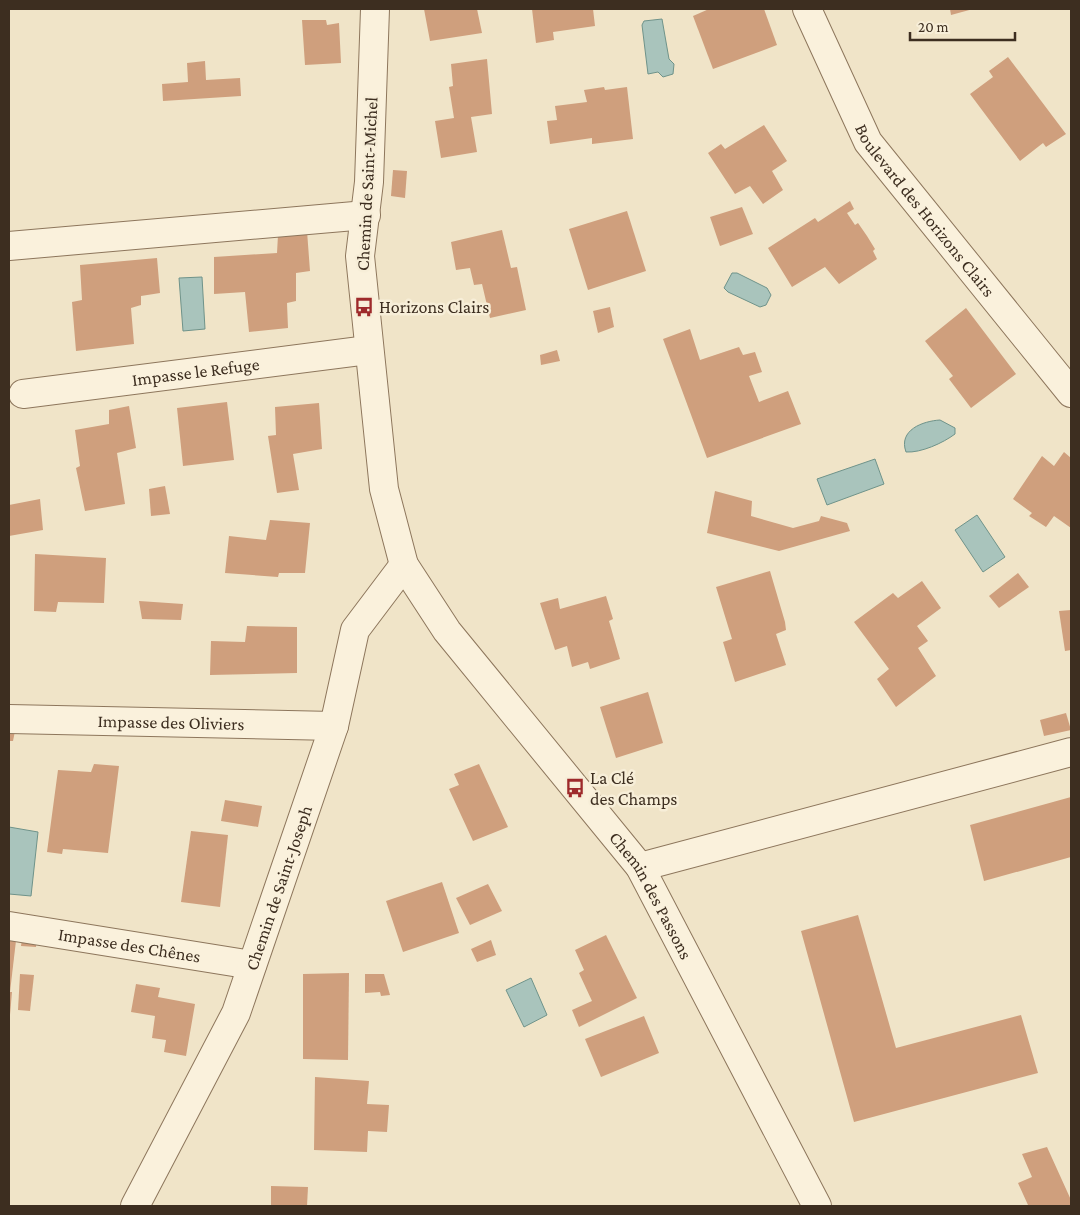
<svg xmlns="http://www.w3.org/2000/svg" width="1080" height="1215" font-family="'Crimson Pro',serif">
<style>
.water{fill:#a9c4bc;stroke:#6f938a}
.building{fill:#cf9f7d}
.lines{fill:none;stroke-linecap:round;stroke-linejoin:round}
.minor-casing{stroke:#8d765c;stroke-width:30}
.minor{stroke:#faf1dc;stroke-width:28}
.labels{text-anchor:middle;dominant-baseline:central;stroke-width:5;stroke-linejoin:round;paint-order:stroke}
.street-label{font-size:18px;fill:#3d2e20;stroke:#f7eed8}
.poi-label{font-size:18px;fill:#3d2e20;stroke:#f7eed8;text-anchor:start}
</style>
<rect width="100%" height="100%" fill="#f0e4c8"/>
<g class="water">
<path d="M662,19l7,40 5,5 -1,10 -10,3 -5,-5 -10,2 -6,-49 2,-4z"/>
<path d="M732,273h5l30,15 4,7 -5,10 -6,2 -32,-15 -4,-4z"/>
<path d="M202,277l3,52 -22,2 -4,-53z"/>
<path d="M940,420l15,8v6c-12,9 -34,19 -49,18 -8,-22 17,-31 34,-32z"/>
<path d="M875,459l9,25 -57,21 -10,-26z"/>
<path d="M977,515l28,42 -22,15 -28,-42z"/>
<path d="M9,827l29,5 -7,64 -22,-2z"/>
<path d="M531,978l16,37 -23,12 -18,-37z"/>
</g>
<g class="building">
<path d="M424,9h53l5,24 -52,8z"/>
<path d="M532,9h61l2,17 -42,6 1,8 -18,3z"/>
<path d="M709,9h55l13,36 -64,24 -20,-53z"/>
<path d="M950,9h23l-22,6z"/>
<path d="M302,20h24l1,5 12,-2 2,40 -36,2z"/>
<path d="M1008,57l58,77 -20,13 -3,-4 -23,18 -50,-67 23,-17 -4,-6z"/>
<path d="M487,59l5,55 -21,3 6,35 -36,6 -6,-37 19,-3 -5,-31 4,-1 -2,-22z"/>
<path d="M205,61l1,19 34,-2 1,18 -78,5 -1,-17 26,-2 -1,-19z"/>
<path d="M604,87l1,3 22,-3 6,52 -41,5v-6l-42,6 -3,-23 10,-1 -2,-14 32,-4 -3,-12z"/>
<path d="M764,125l23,36 -15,10 11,19 -20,14 -13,-18 -15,8 -27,-41 13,-9 4,5z"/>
<path d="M393,170l14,1 -2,27 -14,-2z"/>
<path d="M850,201l4,8 -7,4 8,12 3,-2 9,13 8,13 -2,2 4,8 -38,25 -14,-17 -33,20 -24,-39 47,-30 3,4z"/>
<path d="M742,207l11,27 -33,12 -10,-29z"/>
<path d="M627,211l19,60 -58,19 -19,-61z"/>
<path d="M502,230l9,38 6,-1 9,43 -36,8 -8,-34 -8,1 -4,-17 -14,2 -5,-28z"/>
<path d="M307,231l3,40 -14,2v28l-9,2 1,25 -39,4 -4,-40 -31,2v-37l63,-4 1,-18z"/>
<path d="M157,258l3,35 -19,3v9l-10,3 3,36 -58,7 -4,-49 10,-2 -2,-35z"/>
<path d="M610,307l4,20 -16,6 -5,-22z"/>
<path d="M966,308l50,66 -45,34 -22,-29 4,-3 -28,-35z"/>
<path d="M690,329l10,31 39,-13 4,8 12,-3 7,20 -13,4 10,26 29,-11 13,33 -94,34 -44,-119z"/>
<path d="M557,350l3,11 -19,4 -1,-10z"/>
<path d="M227,402l7,58 -51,6 -6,-58z"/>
<path d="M319,403l3,46 -29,5 6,36 -22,3 -9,-57 8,-1 -1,-28z"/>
<path d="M129,406l7,42 -19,5 8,51 -40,7 -9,-43 4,-2 -5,-36 34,-6v-14z"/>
<path d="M1064,452l7,6v70l-17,-12 -8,11 -17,-11 3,-3 -19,-14 29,-43 12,10z"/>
<path d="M165,486l5,28 -19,2 -2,-27z"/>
<path d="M715,491l37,10 -1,15 42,12 26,-7 2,-5 26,7 3,8 -71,20 -72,-18z"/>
<path d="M40,499l3,31 -34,6v-31z"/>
<path d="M270,520l40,3 -5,50h-26l-1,4 -53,-4 4,-37 37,4z"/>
<path d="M35,554l71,4 -2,45 -46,-1 -2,10 -22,-1z"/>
<path d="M770,571l15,51 1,8 -10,4 10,31 -51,17 -12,-40 9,-3 -16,-52z"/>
<path d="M1018,573l11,14 -30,21 -10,-12z"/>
<path d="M922,581l19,27 -24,18 11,15 -10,7 18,28 -40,31 -19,-28 12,-10 -35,-47 39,-29 5,5z"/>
<path d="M606,596l7,23 -4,2 11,38 -30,10 -2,-7 -16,5 -5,-21 -12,4 -15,-47 18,-5 2,11z"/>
<path d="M139,601l44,3 -2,16 -39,-1z"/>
<path d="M1071,610v40l-6,1 -6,-40z"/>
<path d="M247,626l50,1v46l-87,2 1,-34 34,1z"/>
<path d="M648,692l15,51 -47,15 -16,-51z"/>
<path d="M1066,713l5,17 -27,6 -4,-16z"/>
<path d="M9,721h8l-4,20h-4z"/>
<path d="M94,764l25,2 -11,87 -45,-4 -1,5 -15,-2 11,-82 33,2z"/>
<path d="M479,764l29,63 -35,14 -24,-52 10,-4 -5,-11z"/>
<path d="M1071,797v60l-87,24 -14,-56z"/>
<path d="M225,800l37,6 -4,21 -37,-6z"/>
<path d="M191,831l37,4 -8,72 -39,-5z"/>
<path d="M442,882l17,51 -56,19 -17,-51z"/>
<path d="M488,884l14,27 -32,14 -14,-27z"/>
<path d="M858,915l38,133 125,-33 17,58 -184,49 -53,-191z"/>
<path d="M9,930l8,2 -7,60h-1z"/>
<path d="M23,932l14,2 -1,13 -15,-1z"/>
<path d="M606,935l31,63 -58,29 -7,-17 20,-9 -13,-28 5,-3 -9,-20z"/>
<path d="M491,940l5,15 -19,7 -6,-13z"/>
<path d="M349,973l-1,87 -45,-1v-85z"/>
<path d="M20,974l14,1 -4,36 -12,-1z"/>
<path d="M365,974h19l6,21 -9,1 -1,-4 -15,1z"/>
<path d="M136,984l24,4 -2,9 37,7 -9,52 -22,-4 2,-12 -14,-2 3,-22 -24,-4z"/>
<path d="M9,992h3l-2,23h-1z"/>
<path d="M644,1016l15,37 -58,24 -16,-38z"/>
<path d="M315,1077l54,4 -2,23 22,1 -2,27 -19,-1 -1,21 -53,-2z"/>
<path d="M1047,1147l24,53v6h-45l2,-1 -10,-22 14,-6 -10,-23z"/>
<path d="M271,1186l37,1 -1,19h-36z"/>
</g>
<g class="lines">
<defs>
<g id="minor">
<path id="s1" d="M375,9l-6,173 -9,74 24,233 20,76 43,66 193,236 177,339"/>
<path id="s2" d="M807,9l61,133 203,251"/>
<path d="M9,246l357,-31"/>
<path id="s3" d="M23,394l345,-44"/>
<path id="s4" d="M9,719l325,7"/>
<path d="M640,867l431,-115"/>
<path id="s5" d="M9,926l243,39"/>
<path id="s6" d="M135,1206l101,-193 98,-287 21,-96 49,-65"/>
</g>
</defs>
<use href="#minor" class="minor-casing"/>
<use href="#minor" class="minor"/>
</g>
<defs>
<symbol id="bus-bare" viewBox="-9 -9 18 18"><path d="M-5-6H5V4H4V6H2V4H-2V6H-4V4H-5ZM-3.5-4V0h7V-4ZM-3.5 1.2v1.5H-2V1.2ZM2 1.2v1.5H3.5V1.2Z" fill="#9e2a2b" stroke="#f7eed8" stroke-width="2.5" paint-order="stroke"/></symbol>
</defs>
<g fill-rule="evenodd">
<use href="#bus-bare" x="350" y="293" width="28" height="28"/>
<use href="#bus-bare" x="561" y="774" width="28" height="28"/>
</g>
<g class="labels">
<g class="street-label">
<text transform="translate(367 184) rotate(-87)">Chemin de Saint-Michel</text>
<text stroke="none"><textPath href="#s2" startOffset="235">Boulevard des Horizons Clairs</textPath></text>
<text stroke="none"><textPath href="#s3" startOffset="174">Impasse le Refuge</textPath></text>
<text stroke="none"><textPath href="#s4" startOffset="162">Impasse des Oliviers</textPath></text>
<text stroke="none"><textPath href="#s6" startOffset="350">Chemin de Saint-Joseph</textPath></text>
<text stroke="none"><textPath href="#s1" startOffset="974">Chemin des Passons</textPath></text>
<text stroke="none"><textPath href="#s5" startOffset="122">Impasse des Chênes</textPath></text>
</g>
<g class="poi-label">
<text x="379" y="307">Horizons Clairs</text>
<text x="590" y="778">La Clé<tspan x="590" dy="21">des Champs</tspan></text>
</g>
</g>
<rect width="1080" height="1215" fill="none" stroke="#3d2e20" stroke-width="20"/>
<path d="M910 32v8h105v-8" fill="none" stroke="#3d2e20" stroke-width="2.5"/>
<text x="918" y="32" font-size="15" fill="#3d2e20" stroke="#f7eed8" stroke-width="4" paint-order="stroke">20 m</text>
</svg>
